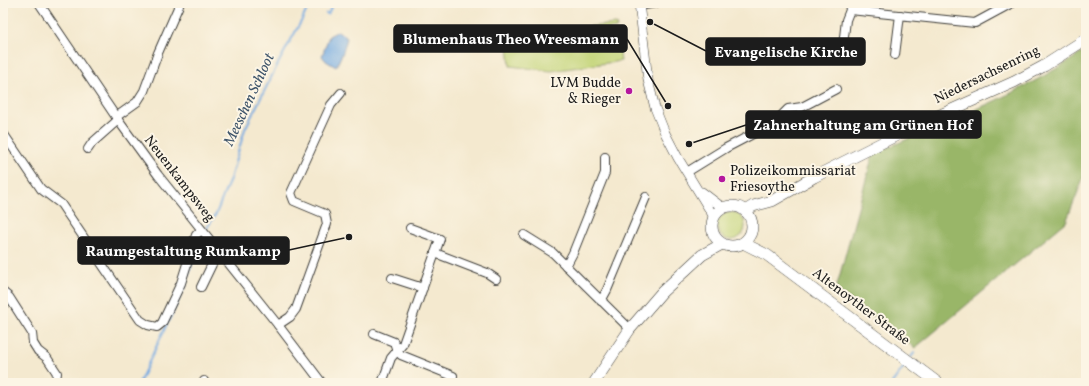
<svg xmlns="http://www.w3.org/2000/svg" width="1089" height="386" font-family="Vollkorn,serif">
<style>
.green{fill:#c2d477;stroke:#6f784a}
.forest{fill:#99b668;stroke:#5a6942}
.water{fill:#73aae2;stroke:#48637f}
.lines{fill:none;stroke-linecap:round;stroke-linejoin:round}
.stream{stroke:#73aae2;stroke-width:2}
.minor-casing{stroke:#3c3b37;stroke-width:10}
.tertiary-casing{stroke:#3c3b37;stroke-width:10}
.secondary-casing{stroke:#3c3b37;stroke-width:12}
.minor{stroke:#fff;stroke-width:8}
.tertiary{stroke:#fff;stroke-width:9}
.secondary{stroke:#fff;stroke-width:11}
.poi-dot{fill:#b5179e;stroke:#fcf5e5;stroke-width:1.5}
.labels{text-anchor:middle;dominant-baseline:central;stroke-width:4;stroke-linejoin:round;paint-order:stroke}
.street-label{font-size:14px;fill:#1c1c1c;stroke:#fcf5e5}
.poi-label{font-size:14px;fill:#1c1c1c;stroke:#fcf5e5;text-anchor:end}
.water-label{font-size:15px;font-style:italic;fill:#3f556b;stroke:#fcf5e5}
.leader{fill:none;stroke:#1c1c1c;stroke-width:1.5}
.callout-dot{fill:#1c1c1c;stroke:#fcf5e5;stroke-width:1.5}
.callout{fill:#1c1c1c;stroke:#1c1c1c;stroke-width:1.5}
.callout-label{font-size:15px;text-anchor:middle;font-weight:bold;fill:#fff}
</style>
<rect width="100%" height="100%" fill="#fcf5e5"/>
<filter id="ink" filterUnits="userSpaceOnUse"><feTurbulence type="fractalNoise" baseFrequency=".025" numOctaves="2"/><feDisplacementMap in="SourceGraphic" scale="8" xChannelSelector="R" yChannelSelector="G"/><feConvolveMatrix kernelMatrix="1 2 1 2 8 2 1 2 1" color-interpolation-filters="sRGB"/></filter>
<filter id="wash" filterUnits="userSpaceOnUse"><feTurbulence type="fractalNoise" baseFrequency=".012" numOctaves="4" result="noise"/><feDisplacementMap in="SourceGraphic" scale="16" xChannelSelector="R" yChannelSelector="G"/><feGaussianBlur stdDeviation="0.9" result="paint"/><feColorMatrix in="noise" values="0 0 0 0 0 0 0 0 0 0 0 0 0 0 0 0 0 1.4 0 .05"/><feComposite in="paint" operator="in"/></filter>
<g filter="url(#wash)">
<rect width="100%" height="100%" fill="#f4e9cf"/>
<g class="green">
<path d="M616,24l1,4 -24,3 2,13 23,-3 3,20 -70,10 -41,-5 -3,-32z"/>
<circle cx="731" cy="226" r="14"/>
</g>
<path class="forest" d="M1086,50v121l-20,51 -151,126 -79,-59 37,-135c72,-32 147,-59 213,-104z"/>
<path class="water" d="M338,31l9,7 -4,14 -7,15 -10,-6 -4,-5 7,-20z"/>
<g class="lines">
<g class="stream">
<path d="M276,3l15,4 11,1 11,-4 5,4"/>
<path d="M326,13l2,1 5,-11"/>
<path d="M207,228l9,-14 14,-35 15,-50 36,-71 22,-40 6,-13"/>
<path d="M911,357l4,-5"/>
<path d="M139,383l46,-97 15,-47"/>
<path d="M892,383l14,-19"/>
</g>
</g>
</g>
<g filter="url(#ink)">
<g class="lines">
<defs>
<g id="minor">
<path d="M39,3l79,117 40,55 120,150 44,58"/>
<path d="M849,3l1,7 125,13 37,-20"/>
<path d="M639,6l17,-3"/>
<path d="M842,54l4,-34 4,-10"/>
<path d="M895,55l5,-40"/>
<path d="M116,117l21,-15 7,-11 14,-38 22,-50"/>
<path d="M3,133l38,56 20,15 4,6 75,110 8,5 9,2 5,-4 19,-40 15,-48 5,-5"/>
<path d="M88,149l4,-6 26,-23"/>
<path d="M687,172l39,-24 48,-25 14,-14 14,-2 34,-18"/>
<path d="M524,235l29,18 77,76"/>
<path d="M435,253l52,20 9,6"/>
<path d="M566,266l7,-13 32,-80v-16"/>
<path d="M392,278l31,10"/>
<path d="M201,287l15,-31 3,-4"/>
<path d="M3,292l6,5 23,36 1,10 5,8 9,7 10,15 -1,7 -4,3"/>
<path d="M601,301l6,-11 39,-93"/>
<path d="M278,325l12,-8 6,-8 31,-85 -2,-10 -31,-13 -3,-8 40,-88 10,-12"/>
<path d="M374,334l20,8 3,9 4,4 52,21 -2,7"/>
<path d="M204,381l1,2"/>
<path d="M382,383l9,-25 12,-14 37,-105 -30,-11"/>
</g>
<g id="tertiary">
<path d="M639,3l9,77 7,28 10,25 13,25 36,59"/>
<path d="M702,192l21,16"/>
</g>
<g id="secondary">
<circle cx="732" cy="226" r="20"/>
<path d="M745,211l8,-5 19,-5 42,-24 95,-48 105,-47 30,-16 42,-27"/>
<path d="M743,243l24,12 171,128"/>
<path d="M594,383l36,-54 32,-37 40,-37 20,-11"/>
</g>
</defs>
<use href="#minor" class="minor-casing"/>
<use href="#tertiary" class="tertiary-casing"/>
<use href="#secondary" class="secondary-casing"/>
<use href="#minor" class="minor"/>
<use href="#tertiary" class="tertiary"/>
<use href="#secondary" class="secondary"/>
</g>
</g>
<g class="poi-dot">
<circle cx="629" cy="91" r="4"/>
<circle cx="722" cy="179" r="4"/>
</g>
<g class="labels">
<g class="street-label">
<text transform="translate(987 75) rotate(-26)">Niedersachsenring</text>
<text transform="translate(179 179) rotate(52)">Neuenkampsweg</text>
<text transform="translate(861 307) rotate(37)">Altenoyther Straße</text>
</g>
<g class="poi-label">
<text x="621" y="83">LVM Budde<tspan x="621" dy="16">&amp; Rieger</tspan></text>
<text x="730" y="171" text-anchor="start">Polizeikommissariat<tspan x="730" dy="16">Friesoythe</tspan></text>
</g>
<g class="water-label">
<text transform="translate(250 100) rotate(-65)">Meeschen Schloot</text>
</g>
</g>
<path class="leader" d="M668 106L627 39M650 22L706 51M689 144L746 125M349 237L289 250"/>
<g class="callout-dot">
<circle cx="668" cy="106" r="4"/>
<circle cx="650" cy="22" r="4"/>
<circle cx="689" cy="144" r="4"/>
<circle cx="349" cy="237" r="4"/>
</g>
<g class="callout">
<rect x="394" y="25" width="233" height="27" rx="4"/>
<rect x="706" y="38" width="159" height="27" rx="4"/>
<rect x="746" y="111" width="235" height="27" rx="4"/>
<rect x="78" y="237" width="211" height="27" rx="4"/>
</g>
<g class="callout-label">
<text x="511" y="44">Blumenhaus Theo Wreesmann</text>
<text x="786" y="57">Evangelische Kirche</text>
<text x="863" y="130">Zahnerhaltung am Grünen Hof</text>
<text x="183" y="256">Raumgestaltung Rumkamp</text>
</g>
<rect width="1089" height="386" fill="none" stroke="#fcf5e5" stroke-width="16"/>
</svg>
